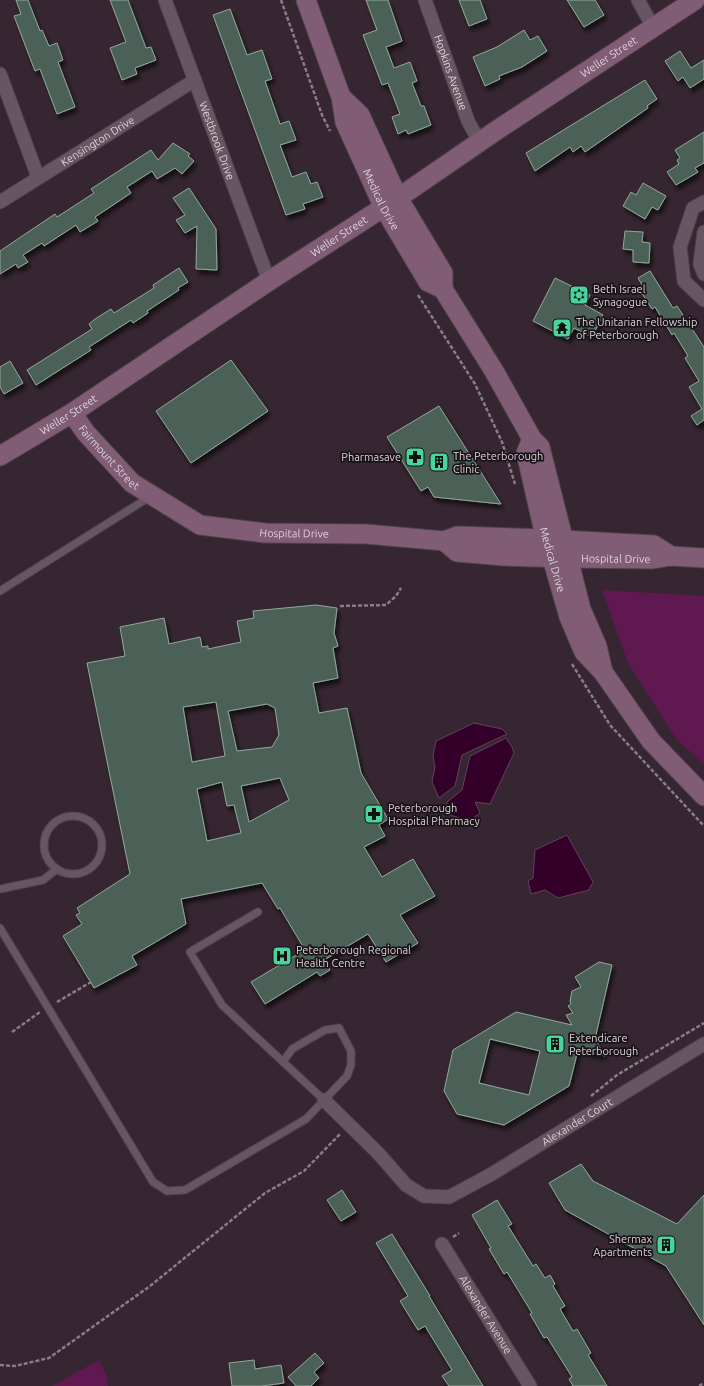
<svg xmlns="http://www.w3.org/2000/svg" width="704" height="1386" font-family="Ubuntu,sans-serif">
<style>
.green{fill:#601950}
.water{fill:#330029;stroke:#663f5e}
.building{fill:#4c6157;stroke:#91a89c;fill-rule:evenodd;filter:url(#shadow)}
.lines{fill:none;stroke-linecap:round;stroke-linejoin:round}
.lane-casing{stroke:#4f424b;stroke-width:9}
.street-casing{stroke:#4f424b;stroke-width:15}
.secondary-casing{stroke:#4f424b;stroke-width:21}
.path{stroke:#8a7d86;stroke-width:2.5;stroke-dasharray:4 2;stroke-linecap:butt}
.lane{stroke:#675561;stroke-width:7}
.street{stroke:#675561;stroke-width:13}
.secondary{stroke:#805c75;stroke-width:19}
.labels{text-anchor:middle;dominant-baseline:central;stroke-width:3.5;stroke-linejoin:round;paint-order:stroke}
.street-label{font-size:11px;fill:#ded3da;stroke:#191217}
.poi-label{font-size:11px;fill:#ded3da;stroke:#191217;text-anchor:start}
</style>
<defs>
<filter id="shadow"><feDropShadow dx="2.5" dy="4.5" stdDeviation="2" flood-color="#0009"/></filter>
</defs>
<rect width="100%" height="100%" fill="#362631"/>
<g class="green">
<path d="M602,590l102,6v168l-27,-24 -49,-77z"/>
<path d="M99,1360l7,15 2,11h-56z"/>
</g>
<g class="water">
<path d="M474,723l28,6 5,5 -45,21 -7,31 -16,12 -7,-16 3,-15 -2,-11 3,-15z"/>
<path d="M506,738l6,9 2,6 -24,51 -15,-2 5,11 -11,8 -22,-7v-12l15,-12 8,-34z"/>
<path d="M567,835l26,47 -4,8 -31,8 -13,-8 -14,4 -3,-13 5,-3 2,-28z"/>
</g>
<g class="building">
<path d="M16,0h12l12,31 2,-1 7,16 8,-3 6,17 -5,2 17,45 -18,7 -17,-45 -5,2 -21,-55 7,-2z"/>
<path d="M110,0h18l18,48 5,-1 5,13 -21,8 2,6 -15,6 -12,-32 16,-6z"/>
<path d="M366,0h22l14,41 -16,6 8,21 16,-6 7,19 -5,2 9,23h3l7,19 -23,9 -2,-4 -8,4 -6,-17 8,-3 -12,-31 -6,2 -19,-50 14,-5z"/>
<path d="M459,0h21l7,19 -18,7z"/>
<path d="M567,0h28l9,15 -20,12z"/>
<path d="M230,9l17,46 15,-5 10,29 -7,2 15,43 9,-3 7,19 -16,5 12,32 14,-5 5,12 6,-2 6,15 -20,7 2,5 -19,6 -73,-200z"/>
<path d="M524,30l6,10 8,-4 9,15 -25,16 -23,9 1,3 -15,7 -12,-29 24,-10z"/>
<path d="M680,51l11,17 13,-8v19l-14,9 -7,-11 -5,4 -13,-20z"/>
<path d="M645,80l12,19 -10,7 1,2 -63,44 -4,-6 -8,6 -3,-5 -35,24 -9,-18z"/>
<path d="M704,132v31l-9,5 3,4 -22,13 -9,-13 12,-8 -2,-4 3,-2 -5,-8z"/>
<path d="M173,143l17,11 -2,2 6,5 -12,13 -7,-6 -18,11 -5,-8 -25,16 4,6 -36,24 3,4 -18,11 -4,-7 -32,21 -2,-3 -19,12 5,7 -10,6 -2,-4 -16,10v-23l55,-37 2,3 37,-24 -3,-4 60,-39 7,10z"/>
<path d="M643,183l23,13 -8,14 -6,-3 -7,12 -22,-13 8,-14 5,3z"/>
<path d="M189,188l27,41 1,41 -21,-1 1,-43 -12,7 -9,-13 9,-5 -12,-17z"/>
<path d="M625,231l18,1 -1,10 8,1 -1,20 -16,-1v-12l-10,-1z"/>
<path d="M179,268l9,14 -10,6 1,2 -32,21 1,2 -15,10 -2,-3 -42,27 2,3 -55,35 -9,-15 65,-41 -3,-5 6,-5 16,-10 3,4 40,-25 -1,-3z"/>
<path d="M650,271l23,37 4,-2 27,41v73l-7,5 -6,-9 11,-7 -13,-22 10,-6 -14,-23 3,-2 -14,-23 -2,2 -17,-28 -3,2 -11,-17 4,-2 -7,-12z"/>
<path d="M555,278l35,17 -5,10 18,10 -11,22 -18,-9 -6,11 -35,-18z"/>
<path d="M231,360l37,51 -77,52 -35,-52z"/>
<path d="M10,361l13,22 -19,11 -4,-7v-20z"/>
<path d="M439,406l62,98 -67,-7 -6,-10 -7,4 -34,-54z"/>
<path d="M316,605l21,3 -3,25 4,13 -5,2 5,30 -25,5 6,30 28,-5 14,65 27,46 -9,6 6,11 -21,11 18,30 31,-18 22,37 -35,19 18,28 -32,19 -18,-28 -44,26 6,10 -10,6 -3,-4 -52,32 -14,-22 54,-32 -25,-42 -2,1 -16,-26 -81,16 5,25 -54,32 5,9 -43,23 -31,-52 19,-12 -6,-9 4,-2 -3,-5 53,-34 -43,-211 38,-7 -5,-29 44,-9 5,26 31,-7 2,10 6,-1v3l33,-7 -4,-21 17,-3 -1,-7zM216,702l9,54 -33,6 -9,-55zM267,704l8,4 4,27 -7,12 -35,4 -9,-40zM280,778l9,22 -40,22 -8,-36zM222,782l5,24 7,-1 7,28 -34,8 -10,-52z"/>
<path d="M599,962l13,3 -17,74 10,17 -27,-6 -9,36 -65,39 -47,-11 -13,-23 9,-41 63,-38 56,13 -6,-10 7,-2 -5,-7 3,-2 -1,-3 2,-10 9,-4 -6,-10zM490,1039l50,12 -11,44 -50,-12z"/>
<path d="M581,1164l12,17 84,43 27,-29v130l-38,-59 -101,-56 -16,-27z"/>
<path d="M342,1190l14,22 -15,9 -14,-21z"/>
<path d="M497,1200l15,24 -4,2 25,40 3,-2 9,14 5,-3 5,9 -2,2 12,20 -5,3 13,22 4,-2 14,24 -3,2 19,31h-34l-4,-7 3,-2 -25,-40 -3,1 -14,-24 2,-1 -25,-41 -3,2 -15,-25 2,-1 -19,-33z"/>
<path d="M392,1234l38,62h-1l54,90h-34l-7,-10 10,-6 -27,-44 -7,4 -18,-29 8,-5 -32,-53z"/>
<path d="M315,1353l9,10 -10,9 5,6 -8,8h-15l-8,-9z"/>
<path d="M254,1360l1,9 26,-4 3,18 -22,3h-30l-3,-23z"/>
</g>
<g class="lines">
<defs>
<g id="lane">
<path d="M0,591l151,-95"/>
<circle cx="73" cy="845" r="29"/>
<path d="M0,889l43,-9 14,-11"/>
<path d="M258,912l-68,40 32,53 102,95"/>
<path d="M0,928l153,254 14,9 18,-1 121,-71 41,-43 4,-11v-14l-12,-23 -14,2 -33,19 -9,13"/>
</g>
<g id="street">
<path id="s1" d="M165,0l104,281"/>
<path id="s2" d="M425,0l43,121 12,22"/>
<path d="M638,0l15,27"/>
<path d="M0,74l38,103"/>
<path id="s3" d="M0,202l195,-122"/>
<path d="M704,202l-11,6 -13,39 4,34 20,19"/>
<path d="M704,232l-4,32 4,10"/>
<path id="s4" d="M324,1100l54,53 28,32 18,11 25,1 41,-22 214,-131"/>
<path id="s5" d="M442,1244l88,142"/>
</g>
<g id="secondary">
<path id="s6" d="M306,0l35,97 4,25 39,86 44,74 15,7 51,82 38,68 8,8 41,162 16,37 6,26"/>
<path d="M341,97l19,18 38,83 45,75v16"/>
<path id="s7" d="M72,413l14,20 46,50 68,42 65,8 101,1 78,7 13,-5 89,3 108,6 17,11"/>
<path id="s8" d="M532,439l-6,14 16,70 27,94 15,35 19,20 48,69 53,55"/>
<path id="s9" d="M0,456l72,-43 197,-132 129,-83 99,-68 198,-130"/>
<path id="s10" d="M444,541l13,11 47,4 64,2 85,1 18,-3 33,2"/>
</g>
</defs>
<use href="#lane" class="lane-casing"/>
<use href="#street" class="street-casing"/>
<use href="#secondary" class="secondary-casing"/>
<g class="path">
<path d="M281,0l41,115 8,16"/>
<path d="M418,295l57,89 27,58 13,42"/>
<path d="M340,606l46,-1 10,-9 5,-8"/>
<path d="M572,664l38,61 94,101"/>
<path d="M57,1002l34,-20"/>
<path d="M12,1032l28,-20"/>
<path d="M591,1096l26,-21 87,-52"/>
<path d="M453,1237l6,-4"/>
<path d="M0,1365l15,1 34,-8 101,-72 115,-93 39,-22 37,-38"/>
<path d="M699,1386l5,-3"/>
</g>
<use href="#lane" class="lane"/>
<use href="#street" class="street"/>
<use href="#secondary" class="secondary"/>
</g>
<defs>
<symbol id="synagogue-square" viewBox="-11 -11 22 22"><rect x="-9" y="-9" width="18" height="18" rx="4" fill="#48d49d" stroke="#191217"/><path d="M0-6.5L5.6 3.2H-5.6ZM0 6.5L5.6-3.2H-5.6Z" fill="#111"/></symbol>
<symbol id="temple-square" viewBox="-11 -11 22 22"><rect x="-9" y="-9" width="18" height="18" rx="4" fill="#48d49d" stroke="#191217"/><path d="M0-6L5-2H3V0L6.5 2.5H4V6H1.5V3h-3V6H-4V2.5H-6.5L-3 0V-2H-5Z" fill="#111"/></symbol>
<symbol id="pharmacy-square" viewBox="-11 -11 22 22"><rect x="-9" y="-9" width="18" height="18" rx="4" fill="#48d49d" stroke="#191217"/><path d="M-2-6h4v4h4v4h-4v4h-4v-4h-4v-4h4Z" fill="#111"/></symbol>
<symbol id="building-square" viewBox="-11 -11 22 22"><rect x="-9" y="-9" width="18" height="18" rx="4" fill="#48d49d" stroke="#191217"/><path d="M-4-6H4V6H1V3H-1V6H-4ZM-2.5-4.3h1.7v1.8h-1.7ZM.8-4.3h1.7v1.8H.8ZM-2.5-1h1.7V.8h-1.7ZM.8-1h1.7V.8H.8Z" fill="#111"/></symbol>
<symbol id="hospital-square" viewBox="-11 -11 22 22"><rect x="-9" y="-9" width="18" height="18" rx="4" fill="#48d49d" stroke="#191217"/><path d="M-5-5h3v3.5h4V-5h3V5h-3V1.5h-4V5h-3Z" fill="#111"/></symbol>
</defs>
<g fill-rule="evenodd">
<use href="#synagogue-square" x="568" y="284" width="22" height="22"/>
<use href="#temple-square" x="551" y="317" width="22" height="22"/>
<use href="#pharmacy-square" x="404" y="446" width="22" height="22"/>
<use href="#building-square" x="428" y="451" width="22" height="22"/>
<use href="#pharmacy-square" x="363" y="803" width="22" height="22"/>
<use href="#hospital-square" x="271" y="945" width="22" height="22"/>
<use href="#building-square" x="544" y="1033" width="22" height="22"/>
<use href="#building-square" x="655" y="1234" width="22" height="22"/>
</g>
<g class="labels">
<g class="street-label">
<text stroke="none"><textPath href="#s9" startOffset="728">Weller Street</textPath></text>
<text stroke="none"><textPath href="#s2" startOffset="77">Hopkins Avenue</textPath></text>
<text stroke="none"><textPath href="#s1" startOffset="150">Westbrook Drive</textPath></text>
<text stroke="none"><textPath href="#s3" startOffset="115">Kensington Drive</textPath></text>
<text stroke="none"><textPath href="#s6" startOffset="214">Medical Drive</textPath></text>
<text stroke="none"><textPath href="#s9" startOffset="404">Weller Street</textPath></text>
<text stroke="none"><textPath href="#s9" startOffset="80">Weller Street</textPath></text>
<text stroke="none"><textPath href="#s7" startOffset="58">Fairmount Street</textPath></text>
<text stroke="none"><textPath href="#s7" startOffset="267">Hospital Drive</textPath></text>
<text stroke="none"><textPath href="#s10" startOffset="176">Hospital Drive</textPath></text>
<text stroke="none"><textPath href="#s8" startOffset="125">Medical Drive</textPath></text>
<text stroke="none"><textPath href="#s4" startOffset="313">Alexander Court</textPath></text>
<text stroke="none"><textPath href="#s5" startOffset="83">Alexander Avenue</textPath></text>
</g>
<g class="poi-label">
<text x="593" y="289">Beth Israel<tspan x="593" dy="13">Synagogue</tspan></text>
<text x="576" y="322">The Unitarian Fellowship<tspan x="576" dy="13">of Peterborough</tspan></text>
<text x="453" y="456">The Peterborough<tspan x="453" dy="13">Clinic</tspan></text>
<text x="401" y="457" text-anchor="end">Pharmasave</text>
<text x="388" y="808">Peterborough<tspan x="388" dy="13">Hospital Pharmacy</tspan></text>
<text x="296" y="950">Peterborough Regional<tspan x="296" dy="13">Health Centre</tspan></text>
<text x="569" y="1038">Extendicare<tspan x="569" dy="13">Peterborough</tspan></text>
<text x="652" y="1239" text-anchor="end">Shermax<tspan x="652" dy="13">Apartments</tspan></text>
</g>
</g>
</svg>
